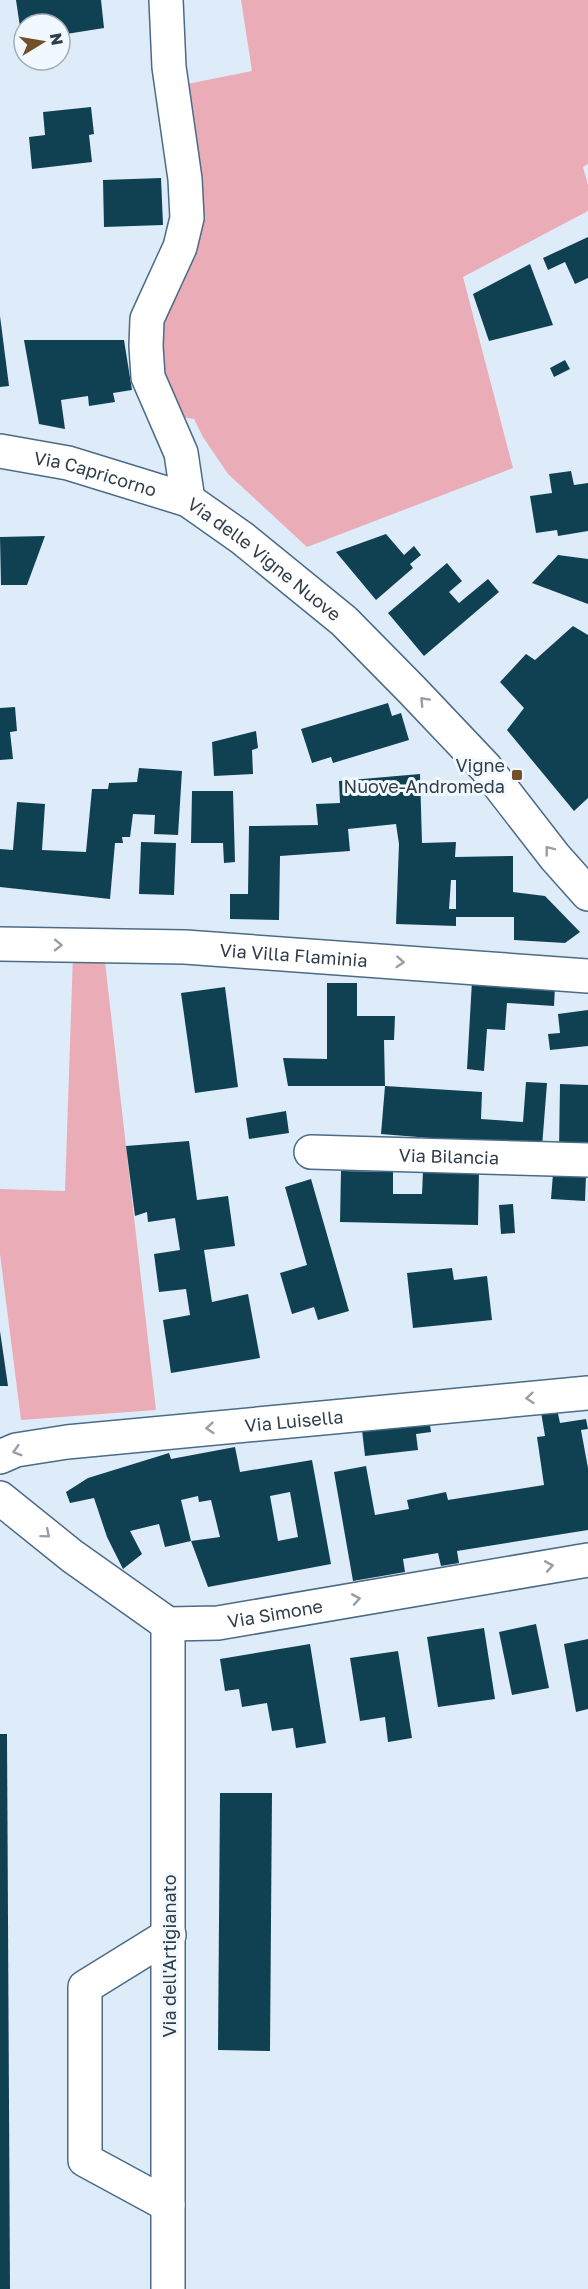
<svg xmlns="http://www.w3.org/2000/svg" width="588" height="2289" font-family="'Golos Text',sans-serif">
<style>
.green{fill:#eaadb8}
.building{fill:#104152;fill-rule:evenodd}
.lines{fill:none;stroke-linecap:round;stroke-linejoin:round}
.minor-casing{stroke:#4b6b87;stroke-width:36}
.major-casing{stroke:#4b6b87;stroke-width:36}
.minor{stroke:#fff;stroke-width:33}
.major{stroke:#fff;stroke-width:33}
.oneway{stroke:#989ea5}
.poi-dot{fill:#74502a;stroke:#f1f8ff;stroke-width:2}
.labels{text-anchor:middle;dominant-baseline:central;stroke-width:6;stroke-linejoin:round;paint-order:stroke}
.street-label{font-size:18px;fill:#303e4b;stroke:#f1f8ff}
.poi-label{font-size:18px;fill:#303e4b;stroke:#f1f8ff;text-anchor:end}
</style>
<rect width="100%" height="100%" fill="#deecf9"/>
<g class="green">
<path d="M241,0h347v164l-5,3 5,18v26l-125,66 50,191 -206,79 -79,-73 -25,-37 -9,-18 -13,-2 -14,-32 -11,-46 31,-255 65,-13z"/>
<path d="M73,955l32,7 51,448 -135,10 -21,-166v-65l65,2z"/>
</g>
<g class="building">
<path d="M16,0h85l3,28 -44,7v-11h-36v16h-2z"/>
<path d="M91,107l3,27 -5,1 3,27 -60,7 -3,-32 16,-2 -2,-23z"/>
<path d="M161,178l2,47 -59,2 -1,-47z"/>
<path d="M588,237v41l-13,6 -10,-22 -17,8 -5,-12z"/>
<path d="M530,264l23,61 -64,16 -16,-47z"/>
<path d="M0,316l9,70 -9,1z"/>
<path d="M24,340h100l8,50 -19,3 2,9 -26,4 -1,-10 -27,4 4,29 -26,-5z"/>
<path d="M565,360l5,9 -16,8 -4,-9z"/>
<path d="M571,471l3,14 14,-2v48l-30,5 -1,-6 -21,3 -6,-37 22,-3 -3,-19z"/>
<path d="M386,534l18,21 10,-9 7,9 -11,9 3,4 -37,32 -40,-48z"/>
<path d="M45,536l-18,49h-26l-1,-48z"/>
<path d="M558,555l30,4v45l-56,-21z"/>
<path d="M447,563l15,18 -13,11 10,11 29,-24 11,13 -75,64 -36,-43z"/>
<path d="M573,626l15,9v163l-14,13 -67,-81 17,-22 -24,-26 26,-28 9,6z"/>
<path d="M388,703l4,13 9,-3 8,27 -76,23 -2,-6 -19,6 -11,-34z"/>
<path d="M15,707l2,24 -7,1 3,27 -13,1v-52z"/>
<path d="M256,731l2,17 -6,2 1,24 -39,2 -2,-34z"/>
<path d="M139,768l43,3 -4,64 -24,-1 1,-19 -22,-1 -3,23h-8l1,6h-8l-5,56 -110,-12v-38l13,1 4,-48 28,2 -3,46 44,2 6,-63h16l1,-6 28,-1z"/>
<path d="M420,774l2,69 34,-1 -1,15 58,-1v36l32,4 35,36 -15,11 -51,-3v-23h-58v9l-60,-2 3,-80 -3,-20 -48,5 2,22 -70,5 -1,64 -49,-1v-25h18l1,-68 69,-1 -2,-21 24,-1 -1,-22zM451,880h5v29h-7z"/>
<path d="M192,791h41l2,71 -11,1 -1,-20h-32z"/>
<path d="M141,842l35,1 -2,52 -35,-1z"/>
<path d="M472,981l83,5 -1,20 -47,-3 -2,27 -18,-1 -3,42 -17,-2z"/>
<path d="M327,983h30v33h38l-1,24h-10l1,46 97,6 -1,27 42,3 3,-40 21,1 -5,64 -161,-13 4,-48h-97l-5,-28 44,1z"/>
<path d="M225,987l13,100 -43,6 -14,-100z"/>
<path d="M588,1010v36l-38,4 -2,-16 12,-1 -2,-19z"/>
<path d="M560,1084l28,1v61l-29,6z"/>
<path d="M286,1111l3,22 -40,6 -3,-21z"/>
<path d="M189,1141l8,59 31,-4 7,50 -31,4 8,52 36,-8 12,64 -89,15 -8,-53 27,-5 -4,-26 -27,3 -5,-38 26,-4 -5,-32 -27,4 -1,-10 -12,4 -9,-70z"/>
<path d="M341,1171l52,1v22h29l1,-23 56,1 -1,53 -138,-3z"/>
<path d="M553,1174l33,2 -1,25 -34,-2z"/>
<path d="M311,1179l38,132 -31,9 -4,-13 -22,7 -12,-41 27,-8 -22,-78z"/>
<path d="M513,1204l2,29 -14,1 -2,-29z"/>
<path d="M452,1268l2,12 33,-4 5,44 -79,8 -6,-55z"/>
<path d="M0,1331l8,55h-8z"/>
<path d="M557,1409l3,14 26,-4 2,10 -7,1 7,38v62l-131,21 2,12 -18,3 -3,-13 -35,6 2,13 -52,9 -19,-109 32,-6 9,49 34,-6 -2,-9 39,-8 2,8 96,-15 -7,-48 8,-1 -4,-24z"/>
<path d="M429,1418l2,14 -15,2 2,16 -53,6 -3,-26z"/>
<path d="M235,1447l5,25 72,-12 19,104 -123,23 -17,-46 29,-4 -9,-37 -12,2 -1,-6 -17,4 10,41 -26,6 -6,-23 -29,7 12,23 -19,15 -16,-32 -13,-39 -24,5 -4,-11 22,-14 81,-25 2,6zM290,1492l8,45 -20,4 -8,-45z"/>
<path d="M536,1624l13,64 -37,7 -13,-63z"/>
<path d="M484,1628l11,71 -57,8 -11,-70z"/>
<path d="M588,1639v70l-12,3 -12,-68z"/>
<path d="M310,1644l16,99 -30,5 -3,-20 -21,3 -5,-28 -25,4 -3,-18 -14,2 -5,-32z"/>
<path d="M398,1651l14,87 -24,4 -3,-25 -25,4 -10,-63z"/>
<path d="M0,1734h7l3,555h-10z"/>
<path d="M220,1793h52l-2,258 -52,-1z"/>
</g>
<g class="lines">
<defs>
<g id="minor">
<path d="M166,0l3,67 16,112 2,39 -7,29 -33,72 -1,27 2,31 33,76 7,47"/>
<path id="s1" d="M0,944l185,3 403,29"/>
<path id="s2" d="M311,1152l277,8"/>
<path id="s3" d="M0,1457l16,-7 51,-8 521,-49"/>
<path id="s4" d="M0,1498l72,58 96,68 50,-1 370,-63"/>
<path d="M168,2205l-83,-45v-173l84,-52"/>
<path d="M168,2289v-665"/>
</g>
<g id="major">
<path id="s5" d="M0,451l68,12 120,37 54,38 102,83 68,69 74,78 69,89 33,37"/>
</g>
</defs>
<use href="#minor" class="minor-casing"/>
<use href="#major" class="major-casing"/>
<use href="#minor" class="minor"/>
<use href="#major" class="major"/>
</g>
<defs><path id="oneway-chevron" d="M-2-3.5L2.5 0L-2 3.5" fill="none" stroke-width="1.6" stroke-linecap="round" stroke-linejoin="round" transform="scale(1.5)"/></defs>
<g class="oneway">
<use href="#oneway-chevron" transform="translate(424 701) rotate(-133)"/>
<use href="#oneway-chevron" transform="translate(549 850) rotate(-128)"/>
<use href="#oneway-chevron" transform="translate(58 945) rotate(1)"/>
<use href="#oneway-chevron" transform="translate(400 962) rotate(4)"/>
<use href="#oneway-chevron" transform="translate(530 1398) rotate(175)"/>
<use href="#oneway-chevron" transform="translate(210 1428) rotate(175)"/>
<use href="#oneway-chevron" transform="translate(17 1451) rotate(164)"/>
<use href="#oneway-chevron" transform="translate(46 1534) rotate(40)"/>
<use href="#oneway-chevron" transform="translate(549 1566) rotate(-10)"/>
<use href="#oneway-chevron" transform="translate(356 1599) rotate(-10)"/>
</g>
<rect class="poi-dot" x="511" y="769" width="12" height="12" rx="3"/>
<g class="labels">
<g class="street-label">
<text stroke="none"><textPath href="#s5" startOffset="98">Via Capricorno</textPath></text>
<text stroke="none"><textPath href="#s5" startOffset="291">Via delle Vigne Nuove</textPath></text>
<text stroke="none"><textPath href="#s1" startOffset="294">Via Villa Flaminia</textPath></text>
<text stroke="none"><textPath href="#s2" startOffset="138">Via Bilancia</textPath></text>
<text stroke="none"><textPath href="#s3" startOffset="297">Via Luisella</textPath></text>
<text stroke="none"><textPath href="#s4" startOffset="318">Via Simone</textPath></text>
<text transform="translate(169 1956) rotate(-90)">Via dell'Artigianato</text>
</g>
<g class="poi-label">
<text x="505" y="765">Vigne<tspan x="505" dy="21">Nuove-Andromeda</tspan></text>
</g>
</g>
<g transform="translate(42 42) rotate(79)"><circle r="28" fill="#f1f8ff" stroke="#a4aeb7" stroke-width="1.5"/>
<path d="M0-4.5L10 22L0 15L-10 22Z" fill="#74502a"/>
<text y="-9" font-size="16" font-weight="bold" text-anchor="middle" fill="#303e4b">N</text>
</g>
</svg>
